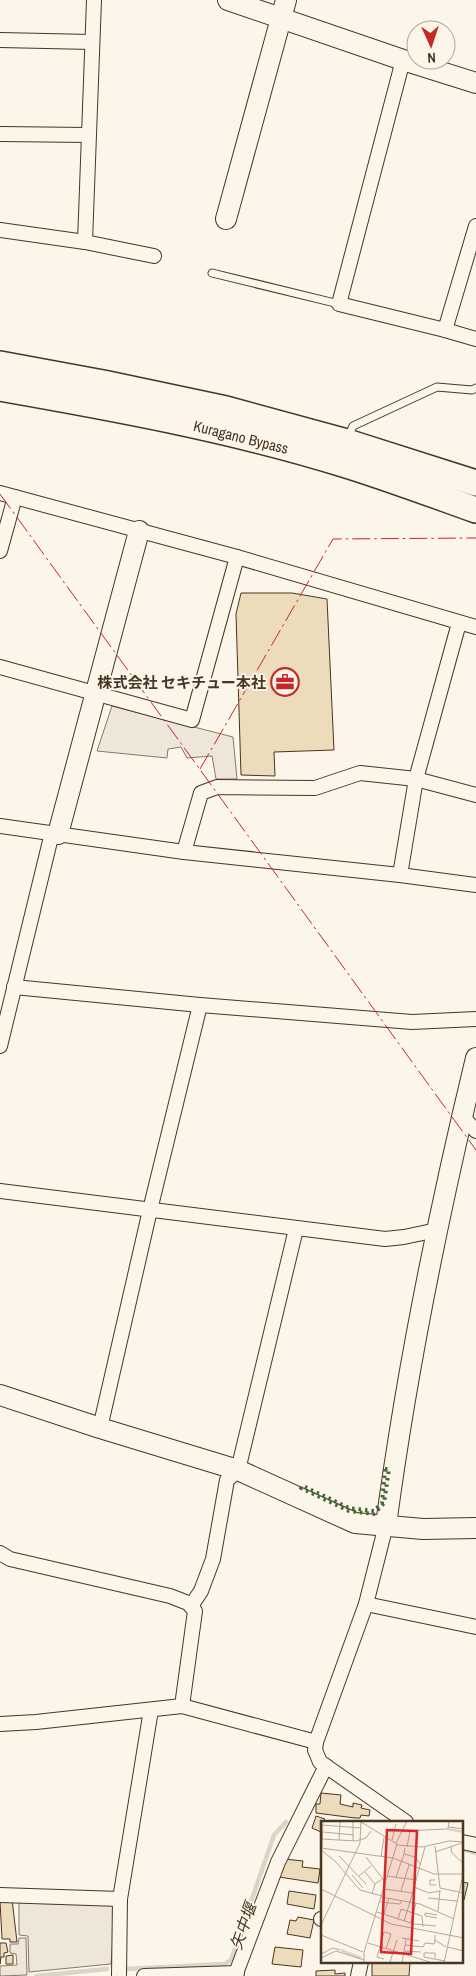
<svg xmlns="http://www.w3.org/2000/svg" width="476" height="1976" font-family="'Archivo Narrow','Noto Sans JP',sans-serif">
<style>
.green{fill:#ede6d9;stroke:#887966}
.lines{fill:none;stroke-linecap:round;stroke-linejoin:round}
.stream{stroke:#dcd4c6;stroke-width:4.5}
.building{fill:#ecdcbc;stroke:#4a3520}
.lane-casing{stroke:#4a3520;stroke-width:9}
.street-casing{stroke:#4a3520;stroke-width:16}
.secondary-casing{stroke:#4a3520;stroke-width:22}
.highway-casing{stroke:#4a3520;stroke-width:28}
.lane{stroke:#fbf6e9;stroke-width:7}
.street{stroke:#fbf6e9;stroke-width:14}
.secondary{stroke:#fbf6e9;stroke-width:20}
.highway{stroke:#fbf6e9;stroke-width:25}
.hedge{stroke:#436837;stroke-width:4;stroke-dasharray:2.5 4;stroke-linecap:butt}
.power{stroke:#c62828;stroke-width:1;stroke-dasharray:18 4 2.5 4;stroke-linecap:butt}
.labels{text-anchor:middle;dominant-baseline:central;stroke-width:4;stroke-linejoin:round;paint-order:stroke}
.street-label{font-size:15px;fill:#4a3520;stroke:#fbf6e9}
.poi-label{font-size:15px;font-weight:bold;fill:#4a3520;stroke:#fbf6e9;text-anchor:end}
.water-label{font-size:16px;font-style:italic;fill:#4a3520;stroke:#fbf6e9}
.inset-river{fill:none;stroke:#dcd4c6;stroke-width:2.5}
.inset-road{fill:none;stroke:#b4a999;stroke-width:1}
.view{fill:#d62828;fill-opacity:0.15;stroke:#d62828;stroke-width:2.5}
.inset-edge{fill:none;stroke:#4a3520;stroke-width:2.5}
</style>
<rect width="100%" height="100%" fill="#fbf6e9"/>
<g class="green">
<path d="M112,706l121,31 4,42h-21l-4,-23 -25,2 -6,-11 -13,2 -1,9 -70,-7z"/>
<path d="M19,1900l97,4 -5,60 -82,8 -1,-36 -9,-1z"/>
<path d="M19,1938h7l1,37 -27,1v-10l17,-1 -1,-11 -6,-1v-9h8z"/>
</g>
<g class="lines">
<g class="stream">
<path d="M463,1849l13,4"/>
<path d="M125,1969l100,-5 6,-4 43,-125 12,-13"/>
<path d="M36,1976l71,-7"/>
</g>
</g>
<g class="building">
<path d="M241,593h51l35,6 7,151 -60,2 1,24 -34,-1 -5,-161z"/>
<path d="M321,1793l20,2 -1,9 13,3v-4l9,2 -1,3 9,2 -1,6 -8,-1 -1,3h-5l-39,-5v-9h4z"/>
<path d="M316,1816l9,3 -3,3 -1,10 -9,-4z"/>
<path d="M284,1859l19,2 -1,6 18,2 -2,14 -39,-6v-7h4z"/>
<path d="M462,1882l6,1 -4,17 -2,-1z"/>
<path d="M289,1891l27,4 -2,14 -27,-5z"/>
<path d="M12,1899l5,43h-7v-3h-8l-2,-38z"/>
<path d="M298,1917l16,3 -4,18 -23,-4 3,-14 6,1z"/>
<path d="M0,1943h6l2,9 -4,1v4h-3l-1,7z"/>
<path d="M275,1947l28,3 -2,17 -29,-3z"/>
<path d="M13,1955v9h-7v-8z"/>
<path d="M372,1962h38l-1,14h-37z"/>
<path d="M335,1970v4l10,-1v3h-29v-5z"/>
</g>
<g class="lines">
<defs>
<g id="lane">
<path d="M212,273l127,31"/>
<path d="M348,437l5,-11 84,-39 35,3 4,-2"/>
</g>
<g id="street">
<path d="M0,40l92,2"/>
<path d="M403,60l-64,244 106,26 31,-104"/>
<path d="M0,134l88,1"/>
<path d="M0,230l85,12 69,14"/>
<path d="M85,242l9,-242"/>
<path d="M445,330l31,9"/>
<path d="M0,493l237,64 239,70"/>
<path d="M0,551l15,-54"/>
<path d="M0,667l192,53 45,-163"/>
<path d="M0,826l184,26 216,23 76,10"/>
<path d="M184,852l17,-59 16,-6 98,1 45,-15 56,6 60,16"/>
<path d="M400,875l16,-96 43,-156"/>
<path d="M14,987l186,18 212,17 64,-3"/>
<path d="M0,1046l52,-213"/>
<path d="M462,1116l14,15"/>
<path d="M0,1191l385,48 19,-2 33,-7"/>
<path d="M100,1428l50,-218 50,-205"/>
<path d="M386,1525l-20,79 -50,138 -1,8 5,12 86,60"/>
<path d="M0,1553l10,6 160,37 18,7 7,8 -13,95"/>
<path d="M366,1604l110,23"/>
<path d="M191,1606l10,-15 12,-32 14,-79 11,-10 58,-241"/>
<path d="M0,1724l36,-2 146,-16 134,36"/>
<path d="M462,1842l14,3"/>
<path d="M0,1895l120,4"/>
<path d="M321,1919h1"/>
<path d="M119,1976l1,-77 31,-189"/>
<path d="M144,1976l93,-3"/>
<path d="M235,1976l43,-114 48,-96"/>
<path d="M358,1976l3,-14"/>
</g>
<g id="secondary">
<path d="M228,0l175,60 73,23"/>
<path d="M226,219l60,-219"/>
<path d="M58,834l81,-303"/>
<path d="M0,1395l100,33 138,42 117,53 68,6 53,-1"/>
<path d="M386,1525c21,-157 53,-314 90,-467"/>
</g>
<g id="highway">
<path d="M0,364l103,19 123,26 121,33 129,41"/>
<path d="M0,388c114,20 229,41 340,75 46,14 91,31 136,47"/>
</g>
</defs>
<use href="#lane" class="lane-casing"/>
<use href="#street" class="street-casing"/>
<use href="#secondary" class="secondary-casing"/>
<use href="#highway" class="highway-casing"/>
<use href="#lane" class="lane"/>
<use href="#street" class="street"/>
<use href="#secondary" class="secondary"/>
<use href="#highway" class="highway"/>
<path class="hedge" d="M385,1469h4l-5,34 -10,11 -25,-3 -48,-23 2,-2 46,22 25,3 8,-8z"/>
<g class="power">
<path d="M0,494l476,656"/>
<path d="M200,769l133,-230 143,-1"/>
</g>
</g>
<defs>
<symbol id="office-ring" viewBox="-11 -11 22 22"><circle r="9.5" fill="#fbf6e9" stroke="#c62828" stroke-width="1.5"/><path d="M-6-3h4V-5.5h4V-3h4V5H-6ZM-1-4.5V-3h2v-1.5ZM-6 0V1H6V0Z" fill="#c62828"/></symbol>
</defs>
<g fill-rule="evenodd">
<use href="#office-ring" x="269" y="666" width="32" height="32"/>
</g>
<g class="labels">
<g class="street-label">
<text transform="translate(241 437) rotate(14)">Kuragano Bypass</text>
</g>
<g class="poi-label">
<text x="266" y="682">株式会社 セキチュー本社</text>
</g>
<g class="water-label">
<text transform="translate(243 1926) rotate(-71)">矢中堰</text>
</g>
</g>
<g transform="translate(321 1821)">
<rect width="142" height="142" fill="#fbf6e9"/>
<path class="inset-river" d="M127,8l16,3M20,129l20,8"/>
<path class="inset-road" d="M32,0v20M40,1l36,22 -33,108v11M0,4l40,3M128,6l15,2M81,10l46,-2 1,-8M2,11l31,3M1,18l34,2 10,-3 5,-7M71,19l4,-16M18,20l1,-20M75,22l11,-22M76,24l25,2 27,-6 15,1M114,25l5,42 24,5M1,26l1,-26M86,26l3,-16M130,26l1,6 12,11M0,27l72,10 41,16h29M84,27l-1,6 11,3 6,8M0,29l14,11 25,29 22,6M114,31l27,-9M18,35l27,28M45,36l20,26M60,36l3,-20M44,51l10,12M31,54l11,13M38,55l12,-10M66,55l30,4M75,56l8,-23M114,59h-5v5h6M93,66l15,6 11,-2M0,68l70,35 73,14M63,68l29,4M80,70l8,-26M51,73l3,-10 7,-5M60,76l39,7 34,15M107,77l29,3M59,81l20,2 2,-3M89,81l15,-55M117,90l2,-21M56,91l37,12 22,2M63,93l5,-16M116,97l-12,-2v-3l12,2M77,98l3,-10 21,7 1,11M83,100l6,-19M90,102l5,-20M0,104l39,-82 1,-22M0,114l42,17M114,114v5l11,7M81,117l17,3M47,122l65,20M84,124l18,2 2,-4 9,1 1,-4M126,126l17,4M84,130l16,1M0,133l12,-6 7,2M0,137l15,-7 28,9M114,137v-5h-11v4l21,4M63,138l-7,-2 7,-25 7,2 -5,15M72,142l-3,-1 7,-22M81,142l4,-24M123,142l20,-93"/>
<path class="view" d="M66,9l30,1 -6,123 -30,-2z"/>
<rect width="142" height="142" class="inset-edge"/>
</g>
<g transform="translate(431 45) rotate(177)"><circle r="24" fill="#fbf6e9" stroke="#b4a999"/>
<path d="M0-4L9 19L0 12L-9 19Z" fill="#c62828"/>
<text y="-8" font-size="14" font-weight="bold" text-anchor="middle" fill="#4a3520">N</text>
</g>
</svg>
